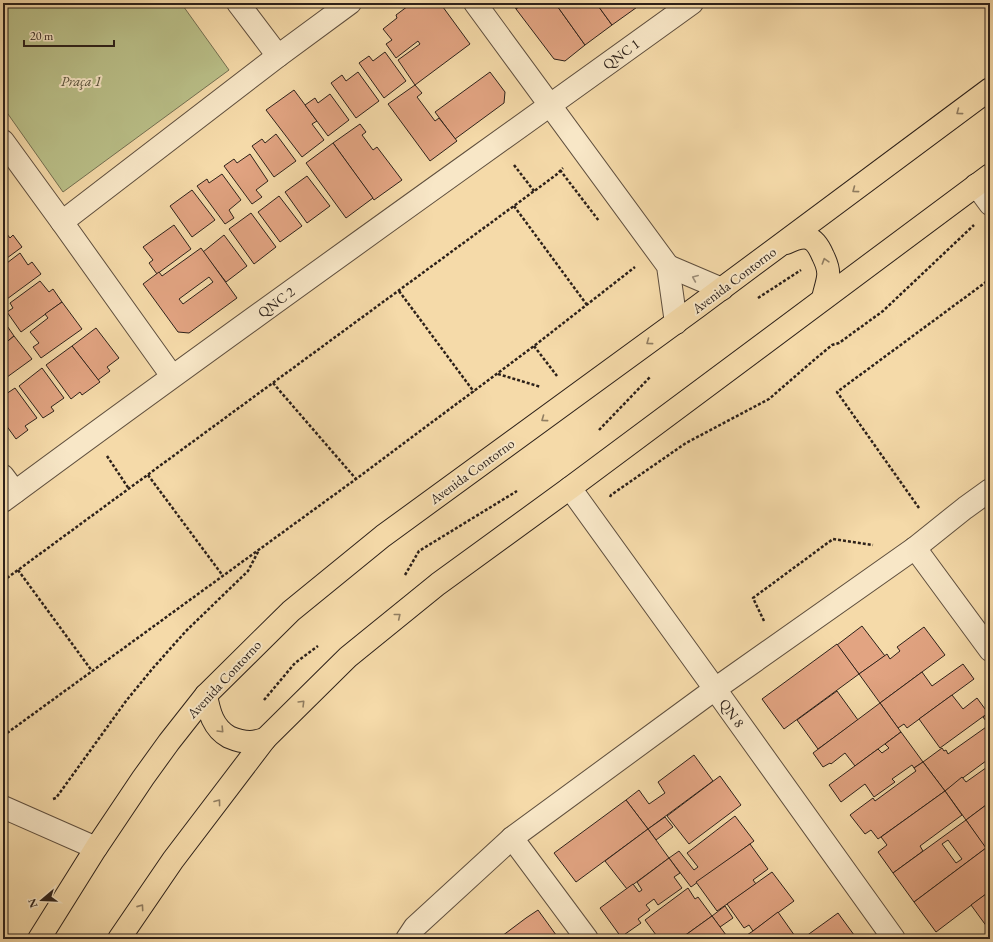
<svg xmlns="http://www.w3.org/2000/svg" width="993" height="942" font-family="'EB Garamond',serif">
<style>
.green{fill:#bac089;stroke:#747052}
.building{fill:#e2a482;stroke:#2d211a;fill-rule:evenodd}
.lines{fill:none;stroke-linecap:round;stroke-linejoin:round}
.minor-casing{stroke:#5f4f3e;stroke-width:24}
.major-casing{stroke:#2d211a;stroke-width:24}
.path{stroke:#2d211a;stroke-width:2.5;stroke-dasharray:3 2;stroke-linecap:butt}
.minor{stroke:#f8e7c7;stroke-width:22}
.major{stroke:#f5daa9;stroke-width:22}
.oneway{stroke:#917e62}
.oneway2{stroke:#9d8e79}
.labels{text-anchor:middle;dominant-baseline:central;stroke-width:4;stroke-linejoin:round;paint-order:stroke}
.street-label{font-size:14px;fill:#2d211a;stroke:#f8e7c7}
.park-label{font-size:14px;font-style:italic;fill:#57513b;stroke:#f8e7c7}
</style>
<rect width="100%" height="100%" fill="#f5daa9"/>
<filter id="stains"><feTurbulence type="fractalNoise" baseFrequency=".005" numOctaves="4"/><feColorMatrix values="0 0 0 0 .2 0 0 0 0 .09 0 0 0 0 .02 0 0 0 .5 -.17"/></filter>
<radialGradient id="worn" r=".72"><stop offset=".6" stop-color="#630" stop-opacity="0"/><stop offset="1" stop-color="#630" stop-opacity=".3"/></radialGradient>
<path class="green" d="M3,3h178l48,67 -166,122 -60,-85z"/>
<g class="building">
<path d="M412,3h28l30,41 -55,41 -17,-25 22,-16 -2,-3 -22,17 -10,-14 6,-4 -9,-11 14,-11 -1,-3z"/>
<path d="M512,3h13l-9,6z"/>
<path d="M525,3h30l30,42 -20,16 -11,-2 -38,-50z"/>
<path d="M555,3h41l16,22 -27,20z"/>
<path d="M596,3h42l2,2 -28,20z"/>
<path d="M385,52l21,29 -22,17 -25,-35 10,-7 4,5z"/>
<path d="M358,72l21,29 -23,17 -25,-35 11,-8 4,6z"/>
<path d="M490,72l15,20 -1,11 -49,36 -20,-27z"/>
<path d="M415,85l7,8 -5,4 18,24 4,-3 18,23 -27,20 -42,-57z"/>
<path d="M294,90l23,31 -5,3 12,16 -22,17 -36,-47z"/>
<path d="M330,94l19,26 -21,16 -23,-31 10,-7 3,5z"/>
<path d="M360,124l6,8 -4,3 11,15 4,-3 25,33 -28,20 -41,-57z"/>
<path d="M276,134l20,27 -22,16 -22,-31 10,-7 3,4z"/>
<path d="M333,143l40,55 -27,20 -40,-55z"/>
<path d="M250,154l18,27 -12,9 6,7 -10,7 -28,-38 10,-7 3,4z"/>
<path d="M222,174l19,26 -12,10 5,8 -9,6 -28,-38 10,-7 2,4z"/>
<path d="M307,176l23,30 -23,17 -22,-31z"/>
<path d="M192,190l23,30 -23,17 -22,-31z"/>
<path d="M279,196l23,30 -22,16 -22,-30z"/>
<path d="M251,213l25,34 -22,17 -25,-35z"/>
<path d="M174,225l17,24 -34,25 -8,-11 4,-3 -10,-13z"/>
<path d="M3,229l7,9 3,-3 9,12 -19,14z"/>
<path d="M224,235l23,31 -21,16 -23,-30z"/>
<path d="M201,248l36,50 -48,35 -11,-1 -35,-48 16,-12 3,4zM209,277l4,5 -30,22 -4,-5z"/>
<path d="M20,253l8,12 4,-3 9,12 -34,25 -4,-5v-28z"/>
<path d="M40,281l9,11 4,-3 9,13 -41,30 -14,-20 6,-4 -3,-5z"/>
<path d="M62,302l20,27 -41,29 -8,-11 6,-4 -9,-11 18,-14 -3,-4z"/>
<path d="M3,320l11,16 -11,9z"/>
<path d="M96,328l23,30 -12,9 3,4 -12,9 -26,-34z"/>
<path d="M14,336l18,23 -29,21v-35z"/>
<path d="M72,346l28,36 -18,13 -2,-3 -9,7 -25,-34z"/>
<path d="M42,368l22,30 -13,9 3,4 -11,7 -24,-32z"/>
<path d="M15,388l22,30 -12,8 3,4 -12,9 -13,-18v-25z"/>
<path d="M862,626l23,30 -26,18 -22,-29z"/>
<path d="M924,627l21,28 -65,48 -21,-29 28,-20 3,5 10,-8 -3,-4z"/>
<path d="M837,644l22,30 -75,55 -22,-30z"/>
<path d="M963,664l11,15 -67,49 -3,-4 -6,4 -18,-25 42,-31 10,14z"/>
<path d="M837,691l21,29 -40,29 -21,-29z"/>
<path d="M952,695l11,14 14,-11 11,15 -48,35 -21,-29z"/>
<path d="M880,703l21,29 -46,34 -10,-13 -14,11 -1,-1 -7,4 -10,-14z"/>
<path d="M990,712v46l-45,33 -22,-29 19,-14 2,3 2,-1 2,4 41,-29 -6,-8z"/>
<path d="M901,732l22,30 -9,6 -2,-3 -20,14 3,3 -21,15 -9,-13 -24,18 -12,-17 49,-36 4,4 7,-5 -4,-4z"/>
<path d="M694,755l19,26 -65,48 -22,-29 13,-10 10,14 16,-11 -7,-11z"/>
<path d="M923,762l22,29 -67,48 -7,-9 -6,4 -15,-19 23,-17 2,3 41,-30 -2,-3z"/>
<path d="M990,765v37l-24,18 -21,-29 17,-14 4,5z"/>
<path d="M720,776l21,29 -52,39 -22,-28z"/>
<path d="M945,791l17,24 -42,31 3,5 -30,22 -15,-21 9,-7 -6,-8z"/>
<path d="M626,800l22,29 -72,53 -22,-29z"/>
<path d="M990,802v43l-4,4 -20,-29z"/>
<path d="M735,816l19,25 -63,46 -22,-29 10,-7 15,19 4,-3 -11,-14z"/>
<path d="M665,817l8,10 -17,13 -8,-11z"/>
<path d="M966,820l20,28 -72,54 -21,-29zM948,840l14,19 -6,4 -14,-19z"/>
<path d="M648,829l21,29 -42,31 -22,-28z"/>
<path d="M750,844l18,25 -15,11 3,4 -39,27 -21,-29z"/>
<path d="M986,848l4,6v37l-54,41 -22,-30z"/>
<path d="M669,858l11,15 -6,4 8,11 -24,17 -4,-6 -8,6 4,5 -12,9 3,4 -20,14 -21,-29 33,-24 6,8 3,-2 -5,-8z"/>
<path d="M772,872l22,29 -41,30 -4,-6 -5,3 -17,-24z"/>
<path d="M688,888l7,11 3,-2 14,19 -32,23h-21l-14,-19z"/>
<path d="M990,891v40l-19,-26z"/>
<path d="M725,906l8,12 -13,9 -8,-11z"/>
<path d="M538,910l21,29h-61l28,-21z"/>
<path d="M778,912l19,27h-56l12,-8z"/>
<path d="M838,913l19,26h-55l25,-18z"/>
<path d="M712,916l17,23h-49z"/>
</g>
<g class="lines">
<defs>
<g id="minor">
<path d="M238,3l40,53"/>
<path d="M475,3l193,263 8,57"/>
<path d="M3,141l59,81 110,154"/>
<path d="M976,185l14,19"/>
<path d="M62,222l216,-166 72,-53"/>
<path d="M668,266l54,23"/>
<path d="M3,476l12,16"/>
<path d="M570,488l145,201 179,250"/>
<path d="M3,501c228,-169 459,-332 689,-498"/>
<path d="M915,548l75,102"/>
<path d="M3,807l93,41"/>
<path d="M512,838l75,101"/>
<path d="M407,939l8,-12 97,-89 203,-149 200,-141 50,-40 25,-18"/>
</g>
<g id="major">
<path d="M786,243c20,-9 28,-8 37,13 3,6 6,15 5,21 -1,8 -4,15 -5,22"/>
<path d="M206,695c3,17 7,33 23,42 7,3 14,5 21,5 5,0 11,-2 15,-3"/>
<path d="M39,939l57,-91 47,-70 26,-36 37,-47 85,-84 92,-75 314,-229 293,-218"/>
<path d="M119,939l54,-79 92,-121 83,-82 90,-73 132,-96 420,-313"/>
</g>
</defs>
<use href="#minor" class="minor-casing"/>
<use href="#major" class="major-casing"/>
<g class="path">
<path d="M514,165l20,26"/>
<path d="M560,170l39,51"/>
<path d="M514,206l73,99"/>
<path d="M399,291l75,101"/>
<path d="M758,298l43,-28"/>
<path d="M534,346l23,30"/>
<path d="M498,374l43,13"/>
<path d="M273,383l83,96"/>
<path d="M599,430l52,-54"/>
<path d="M107,456l22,33"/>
<path d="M148,475l75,101"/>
<path d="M610,497l1,-2 75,-52 83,-44 45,-39 18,-15 7,-2 44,-32 91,-86"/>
<path d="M919,508l-82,-116 153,-113"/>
<path d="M18,570l74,101"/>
<path d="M405,575l14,-24 98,-60"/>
<path d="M3,581l553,-406 7,-7"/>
<path d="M764,621l-11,-23 80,-59 40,6"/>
<path d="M264,700l31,-37 23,-17"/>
<path d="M3,736l353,-257 178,-133 101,-79"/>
<path d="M53,799l3,-1 70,-97 27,-33 33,-37 62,-60 11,-21"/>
</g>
<use href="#minor" class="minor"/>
<use href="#major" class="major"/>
</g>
<defs><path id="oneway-chevron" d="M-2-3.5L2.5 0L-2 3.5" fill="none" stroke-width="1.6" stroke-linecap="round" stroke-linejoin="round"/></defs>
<g class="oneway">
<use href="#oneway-chevron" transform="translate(959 112) rotate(143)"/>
<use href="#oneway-chevron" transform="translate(855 190) rotate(143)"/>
<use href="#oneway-chevron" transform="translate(825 261) rotate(-107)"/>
<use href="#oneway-chevron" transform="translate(649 342) rotate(144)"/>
<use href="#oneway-chevron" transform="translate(544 419) rotate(144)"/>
<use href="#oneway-chevron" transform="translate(398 616) rotate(-39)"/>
<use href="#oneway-chevron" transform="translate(302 703) rotate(-45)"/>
<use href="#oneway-chevron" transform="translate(221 730) rotate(46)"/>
<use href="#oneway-chevron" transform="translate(218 802) rotate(-53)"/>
<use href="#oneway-chevron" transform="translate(141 907) rotate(-55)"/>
</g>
<use class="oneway2" href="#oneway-chevron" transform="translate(695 278) rotate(-157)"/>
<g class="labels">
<g class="street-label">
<text transform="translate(621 54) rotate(-36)">QNC 1</text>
<text transform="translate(734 280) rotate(-37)">Avenida Contorno</text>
<text transform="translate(276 302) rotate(-36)">QNC 2</text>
<text transform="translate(472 471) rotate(-36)">Avenida Contorno</text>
<text transform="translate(224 679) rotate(-47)">Avenida Contorno</text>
<text transform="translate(732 713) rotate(54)">QN 8</text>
</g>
<g class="park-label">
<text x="81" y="81">Praça 1</text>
</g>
</g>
<rect width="993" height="942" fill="none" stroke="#f5daa9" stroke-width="16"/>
<rect x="4" y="4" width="985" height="934" fill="none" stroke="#2d211a" stroke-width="2"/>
<rect x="8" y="8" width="977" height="926" fill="none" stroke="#2d211a"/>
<g transform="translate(42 900) rotate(251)" stroke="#f8e7c7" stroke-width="3" paint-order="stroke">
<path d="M0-3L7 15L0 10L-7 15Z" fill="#2d211a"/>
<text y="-6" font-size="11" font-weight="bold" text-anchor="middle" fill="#2d211a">N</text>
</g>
<path d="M24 40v6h90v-6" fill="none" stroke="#2d211a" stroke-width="2"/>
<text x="30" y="40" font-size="12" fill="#2d211a" stroke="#f8e7c7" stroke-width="3" paint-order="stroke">20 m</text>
<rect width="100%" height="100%" filter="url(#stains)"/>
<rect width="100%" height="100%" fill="url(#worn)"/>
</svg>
